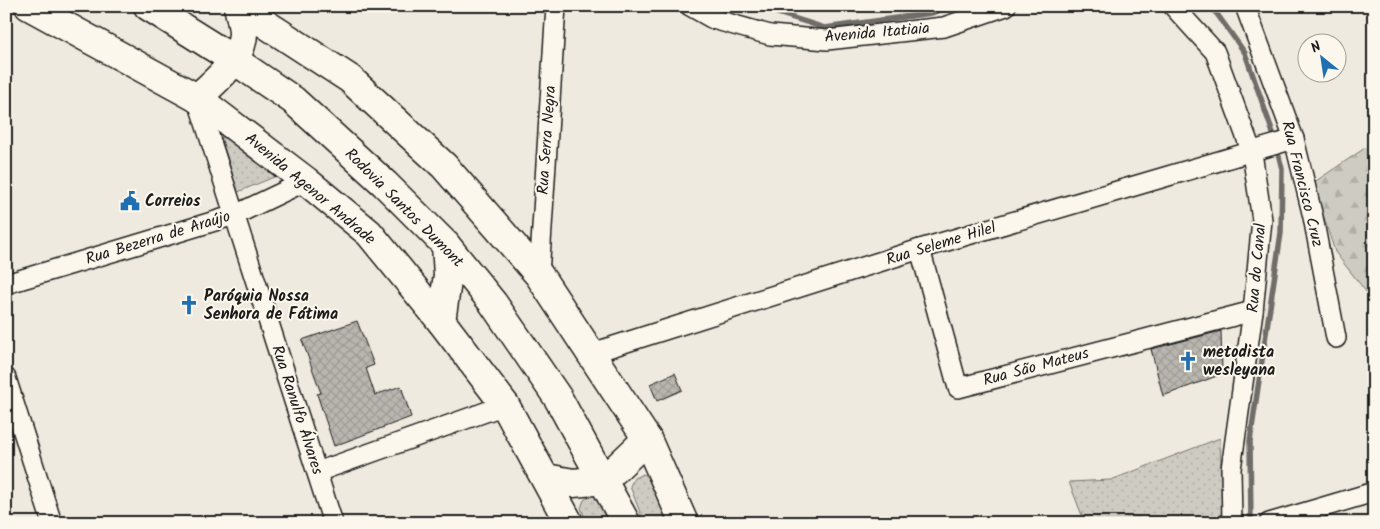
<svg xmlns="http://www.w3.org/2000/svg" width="1380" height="529" font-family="Kalam,sans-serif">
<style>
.grass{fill:url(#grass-dots);stroke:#75746f}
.forest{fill:url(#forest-firs);stroke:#75746f}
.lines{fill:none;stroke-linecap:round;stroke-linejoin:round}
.stream{stroke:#6f6d69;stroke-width:5.5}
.building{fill:url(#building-cross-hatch);stroke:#1c1c1c}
.street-casing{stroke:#1c1c1c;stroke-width:22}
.secondary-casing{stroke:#1c1c1c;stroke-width:31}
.highway-casing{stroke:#1c1c1c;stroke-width:31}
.street{stroke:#fbf7ec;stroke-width:19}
.secondary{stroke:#fbf7ec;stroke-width:28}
.highway{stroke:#fbf7ec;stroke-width:28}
.labels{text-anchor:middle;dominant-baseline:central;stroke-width:4;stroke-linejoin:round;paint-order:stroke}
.street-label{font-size:16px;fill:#1c1c1c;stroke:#fbf7ec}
.poi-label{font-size:16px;font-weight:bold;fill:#1c1c1c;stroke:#fbf7ec;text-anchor:start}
</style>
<defs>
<pattern id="grass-dots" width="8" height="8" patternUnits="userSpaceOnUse" patternTransform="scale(1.25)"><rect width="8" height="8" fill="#ceccc2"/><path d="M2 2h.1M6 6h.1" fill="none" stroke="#b0afa6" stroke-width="1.8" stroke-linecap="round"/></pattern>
<pattern id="forest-firs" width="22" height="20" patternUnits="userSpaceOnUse" patternTransform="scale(1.25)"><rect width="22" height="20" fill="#ceccc2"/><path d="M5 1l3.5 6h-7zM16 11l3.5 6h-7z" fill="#b0afa6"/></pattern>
<pattern id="building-cross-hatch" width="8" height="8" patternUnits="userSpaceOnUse" patternTransform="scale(1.25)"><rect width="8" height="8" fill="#b9b6af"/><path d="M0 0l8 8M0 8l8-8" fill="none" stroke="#9e9c96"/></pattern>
</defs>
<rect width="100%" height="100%" fill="#eeeadf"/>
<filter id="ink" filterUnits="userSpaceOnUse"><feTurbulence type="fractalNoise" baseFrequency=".02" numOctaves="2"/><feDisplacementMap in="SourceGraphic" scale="10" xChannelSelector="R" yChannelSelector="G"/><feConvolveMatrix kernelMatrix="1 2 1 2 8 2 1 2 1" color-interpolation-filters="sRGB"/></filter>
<g filter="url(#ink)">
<g class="grass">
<path d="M221,137l19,8 41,29 -43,18z"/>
<path d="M1220,438l3,85h-138l-16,-41 42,-2z"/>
<path d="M643,474l8,3 20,46h-27l-14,-37 4,-8z"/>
<path d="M594,493l19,30h-26l-6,-15 3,-8z"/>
</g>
<path class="forest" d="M1374,142v160l-39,-50 -22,-69z"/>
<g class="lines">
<g class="stream">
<path d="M756,6l69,22 107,-15 17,-7"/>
<path d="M1208,6l9,8 28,39 28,80 9,36 -1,64 -31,208 1,82"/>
</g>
</g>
<g class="building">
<path d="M357,321l17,44 -8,3 9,27 26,-9 10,31 -77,29 -17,-52 4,-1 -19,-53z"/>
<path d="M1221,331l1,43 -59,22 -12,-47z"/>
<path d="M675,373l7,17 -25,11 -7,-17z"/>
</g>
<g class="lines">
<defs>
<g id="street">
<path d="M690,6l23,13 57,16 57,5 117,-13 62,-21"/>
<path d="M1173,6l42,46 37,101 10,67 -9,91 -22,158 1,54"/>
<path d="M1245,6l49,133 19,78 23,121"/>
<path d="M197,98l136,425"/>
<path d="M920,249l38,139 295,-77"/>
<path d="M539,275l17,-269"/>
<path d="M6,284l229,-69 71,-34"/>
<path d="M589,354l331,-105 374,-110"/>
<path d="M6,378l46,145"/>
<path d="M317,472l188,-67"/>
<path d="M1269,523l105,-31"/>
</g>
<g id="secondary">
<path d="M29,6l168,92 109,83 63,52 72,88 64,84 64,118"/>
<path d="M238,6l112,73 94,87 95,109 108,164 37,84"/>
</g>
<g id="highway">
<path d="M148,6l86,54 59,40 92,84 61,61 47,58 65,95 68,125"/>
<path d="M197,98c18,-16 45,-38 46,-64 0,-9 -3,-19 -5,-28"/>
<path d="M441,321l7,-46 -2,-30"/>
<path d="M546,478l27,5 31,-3 43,-41"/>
</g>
</defs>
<use href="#street" class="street-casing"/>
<use href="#secondary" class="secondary-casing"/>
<use href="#highway" class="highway-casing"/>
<use href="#street" class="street"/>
<use href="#secondary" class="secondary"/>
<use href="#highway" class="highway"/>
</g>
</g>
<defs>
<symbol id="civic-bare" viewBox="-9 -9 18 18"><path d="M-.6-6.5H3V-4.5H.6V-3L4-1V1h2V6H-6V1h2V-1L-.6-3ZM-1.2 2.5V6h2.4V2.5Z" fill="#1f6fb2" stroke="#fbf7ec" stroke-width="2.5" paint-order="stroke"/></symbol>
<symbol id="church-bare" viewBox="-9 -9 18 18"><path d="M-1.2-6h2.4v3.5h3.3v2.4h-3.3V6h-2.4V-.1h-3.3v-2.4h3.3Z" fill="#1f6fb2" stroke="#fbf7ec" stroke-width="2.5" paint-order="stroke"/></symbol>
</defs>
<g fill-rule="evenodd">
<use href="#civic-bare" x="116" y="187" width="28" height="28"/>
<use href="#church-bare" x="175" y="291" width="28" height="28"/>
<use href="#church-bare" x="1174" y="347" width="28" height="28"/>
</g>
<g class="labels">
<g class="street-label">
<text transform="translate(877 33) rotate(-5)">Avenida Itatiaia</text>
<text transform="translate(547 140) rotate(-86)">Rua Serra Negra</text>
<text transform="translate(1302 184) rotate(76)">Rua Francisco Cruz</text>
<text transform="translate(310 189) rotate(40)">Avenida Agenor Andrade</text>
<text transform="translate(404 208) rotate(45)">Rodovia Santos Dumont</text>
<text transform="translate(158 238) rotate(-17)">Rua Bezerra de Araújo</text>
<text transform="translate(941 244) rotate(-17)">Rua Seleme Hilel</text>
<text transform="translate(1257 268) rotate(-85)">Rua do Canal</text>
<text transform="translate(1036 367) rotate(-15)">Rua São Mateus</text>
<text transform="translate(297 410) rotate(72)">Rua Ranulfo Álvares</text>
</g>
<g class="poi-label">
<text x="145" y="201">Correios</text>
<text x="204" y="296">Paróquia Nossa<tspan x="204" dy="18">Senhora de Fátima</tspan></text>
<text x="1203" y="352">metodista<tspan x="1203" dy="18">wesleyana</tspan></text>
</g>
</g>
<rect width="1380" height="529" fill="none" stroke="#fbf7ec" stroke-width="25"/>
<rect x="12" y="12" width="1355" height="504" fill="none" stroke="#1c1c1c" stroke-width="2" filter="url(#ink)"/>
<g transform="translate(1322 58) rotate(330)"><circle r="24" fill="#fbf7ec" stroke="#a29f99"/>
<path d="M0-4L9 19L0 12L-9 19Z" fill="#1f6fb2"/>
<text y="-8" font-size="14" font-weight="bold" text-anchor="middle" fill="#1c1c1c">N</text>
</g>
</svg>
